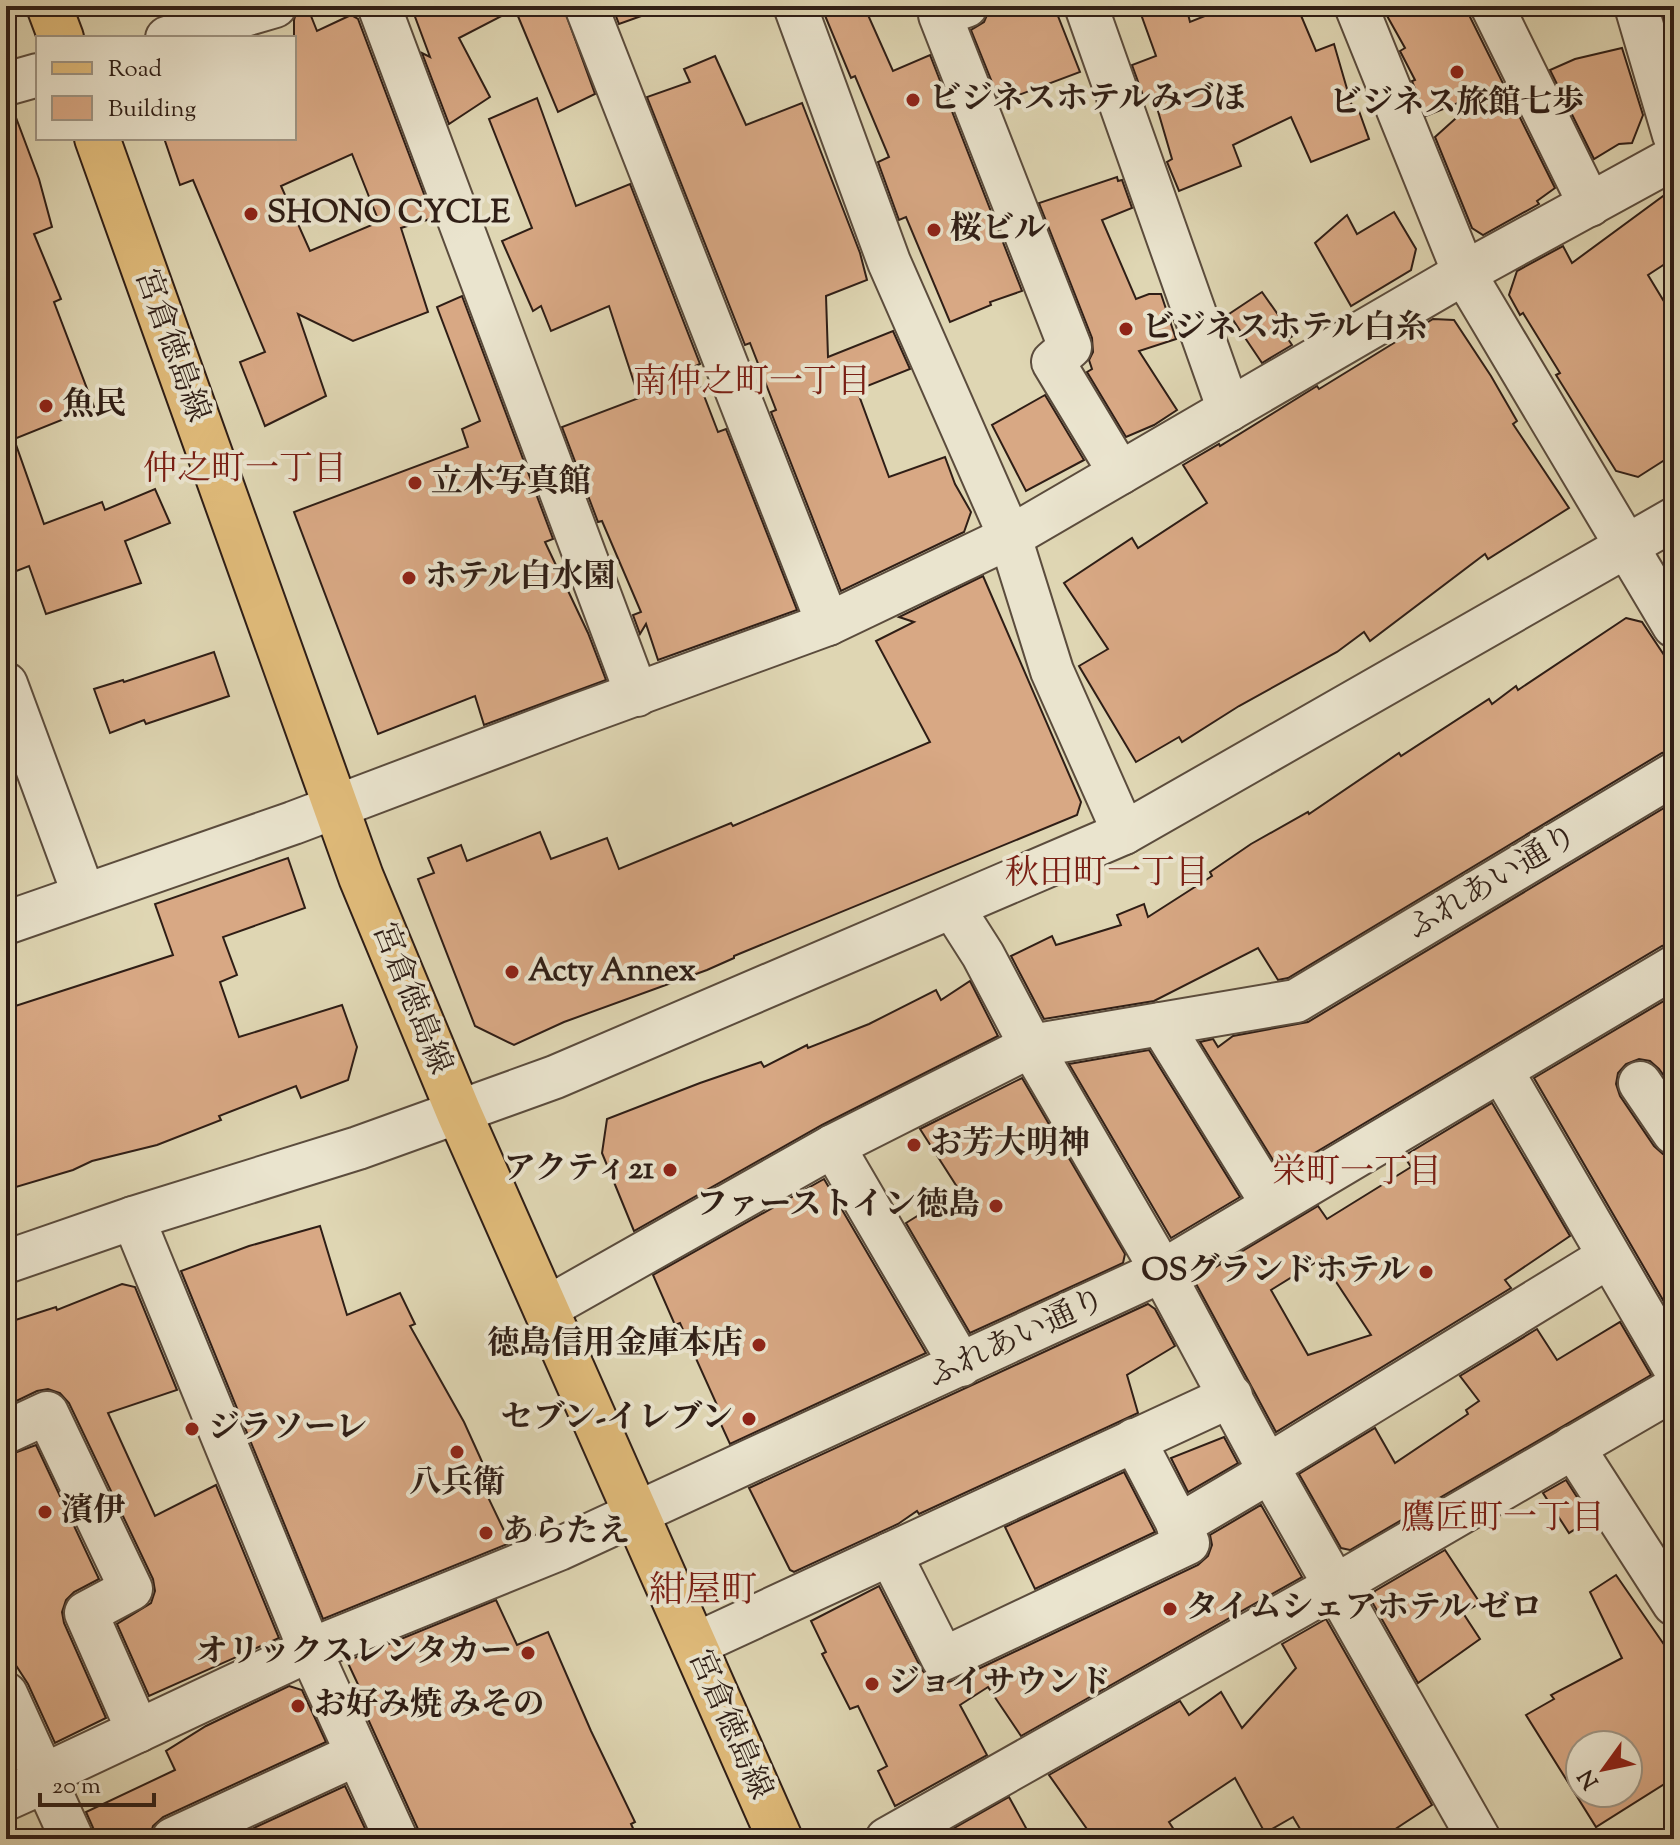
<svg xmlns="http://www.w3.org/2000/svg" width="1680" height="1845" font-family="'Sorts Mill Goudy','Noto Serif JP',serif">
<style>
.park{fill:url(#park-crowns);stroke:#6e6e54;stroke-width:2}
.building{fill:#d8a884;stroke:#2f1e16;stroke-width:2;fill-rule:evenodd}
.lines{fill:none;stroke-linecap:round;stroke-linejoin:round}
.minor-casing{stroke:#5b4c3d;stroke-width:46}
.major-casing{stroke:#2f1e16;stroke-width:48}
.minor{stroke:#eae4ce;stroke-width:42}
.major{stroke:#e0bb7a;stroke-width:44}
.poi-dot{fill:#8f2418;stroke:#eae4ce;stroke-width:3}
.labels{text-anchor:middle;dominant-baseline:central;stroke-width:8;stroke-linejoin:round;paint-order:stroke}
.poi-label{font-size:32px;font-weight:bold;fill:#2f1e16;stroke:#eae4ce;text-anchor:start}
.street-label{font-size:32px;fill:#2f1e16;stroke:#eae4ce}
.neighbourhood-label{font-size:34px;fill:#7a1f14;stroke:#eae4ce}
.quarter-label{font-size:36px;fill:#7a1f14;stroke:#eae4ce}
</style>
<defs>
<pattern id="park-crowns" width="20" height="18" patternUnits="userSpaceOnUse" patternTransform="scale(2)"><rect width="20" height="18" fill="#acbf91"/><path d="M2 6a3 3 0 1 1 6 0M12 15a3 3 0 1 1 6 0" fill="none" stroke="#94a47c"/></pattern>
</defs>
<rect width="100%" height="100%" fill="#dfd6b3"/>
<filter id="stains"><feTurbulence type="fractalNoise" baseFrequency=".0025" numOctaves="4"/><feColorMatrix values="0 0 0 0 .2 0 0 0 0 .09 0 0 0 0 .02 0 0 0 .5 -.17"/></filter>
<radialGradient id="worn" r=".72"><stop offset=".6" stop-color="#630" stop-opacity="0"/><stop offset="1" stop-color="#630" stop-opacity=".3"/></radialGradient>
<path class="park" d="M1651,6h23v82z"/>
<g class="building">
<path d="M298,6h9l10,25 34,-16 7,4 75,199 -32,10 27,84 -75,29 -55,-27 28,82 -61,30 -25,-64 25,-10 -72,-172 -13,5 -16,-47h130v-118zM352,154l27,68 -69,29 -29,-65z"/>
<path d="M411,6h152l32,88 -37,18 -43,-103 -56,29 31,59 -41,27 -27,-71 8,4z"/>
<path d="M612,6h45l1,4 -39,14z"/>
<path d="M821,6h43l29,65 37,-16 92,236 -32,11 1,3 -41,17 -44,-105 -7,3 -21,-58 11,-5 -34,-81 -4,2z"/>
<path d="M996,6h58l26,66 -80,30 -29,-72 13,-8 6,-14z"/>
<path d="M1138,6h48l4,16 40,-16h67l19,45 18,-7 20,69 5,-2 10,28 -58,23 -20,-45 -58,28 8,21 -62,25 -12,-29 5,-3 -19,-65 -9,4 -12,-33 24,-9z"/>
<path d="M1408,6h60l2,11 85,171 -18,13 2,3 -56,31 -11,-7 -37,-91 50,-45 -59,24 -14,-35 3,-1 -15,-29 5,-3 -19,-34z"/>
<path d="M1622,48l21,67 -11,28 -13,1 -25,15 -44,-89 25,-11z"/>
<path d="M715,56l31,69 56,-22 58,150 7,27 -41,16 2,61 65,-26 17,38 -53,21 32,87 56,-20 10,27 16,28 -7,20 -123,59 -70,-179 5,-2 -26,-67 -5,2 -98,-248 43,-15 -6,-13z"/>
<path d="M537,98l39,108 54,-22 70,180 -7,3 25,65 8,-3 71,181 -139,50 -12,-36 -6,10 -7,-19 8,-3 -39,-91 -4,1 -36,-95 77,-29 -30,-92 -58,25 -10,-25 -8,5 -31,-70 30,-13 -43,-109z"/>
<path d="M6,107h6l27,72 13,48 -18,7 27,65 -7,3 40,105 -80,32 30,85 58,-22 3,8 50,-21 15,34 -45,18 16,42 -95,31 -17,-48 -23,9z"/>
<path d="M1117,177l1,4 4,-1 10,28 -30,12 34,79 13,-5h12l15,45 -37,12 38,59 -23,15 -28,12 -39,-65 5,-3 -3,-9 4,-8 -1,-14 -53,-135z"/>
<path d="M1674,188v70l-26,17 26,43v136l-36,23 -22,-6 -60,-96 4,-2 -37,-60 -3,2 -11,-20 8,-24 46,-25 9,17z"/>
<path d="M1394,212l22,37 -5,21 -60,36 -36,-63 32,-28 10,19z"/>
<path d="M1262,292l31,44 -5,3 4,6 -30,18 -33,-49z"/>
<path d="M462,296l91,243 -8,3 43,91 18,47 -122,45 -9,-29 -97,38 -84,-222 174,-65 -6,-18 18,-8 -43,-114z"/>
<path d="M1433,319l21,1 37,56 26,45 -4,3 56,84 -81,51 -3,-5 -115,87 -6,-9 -27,20 -98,54 -57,36 -3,-5 -43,25 -57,-96 29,-17 -44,-66 68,-45 6,10 69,-45 -24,-38 36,-21 1,2 97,-60 2,3z"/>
<path d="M1045,395l39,65 -58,31 -34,-66z"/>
<path d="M983,576l98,226 -4,13 -343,141v2l-27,12 -143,52 -50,23 -39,-19 -57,-147 16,-6 -6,-15 33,-13 6,16 73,-29 11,27 56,-21 12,31 112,-46 2,3 197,-84 -54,-101 38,-19 -15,-5z"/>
<path d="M1626,618l16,4 32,48v80l-12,3 -374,225 -10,2 -20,-32 -104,53 -110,18 -33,-63 41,-20 4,9 65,-20 -4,-10 27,-11 4,13 64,-41 -2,-4 41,-28 57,-32 1,2 90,-61 2,3 88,-57 3,5 24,-18 2,4z"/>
<path d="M214,652l15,44 -83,28 -2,-4 -34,13 -16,-44 29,-9 1,2z"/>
<path d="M1674,802v141l-12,3 -381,227 -81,-131 13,-3 5,8 15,-11 75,-14z"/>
<path d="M288,858l17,50 -82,29 14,38 -17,7 19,55 103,-32 15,42 -9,33 -47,18 -5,-12 -77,30 2,4 -64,25 -65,16 -19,9 -67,20v-181l167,-54 -18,-51z"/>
<path d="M970,981l28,55 -176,89 -188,106 -32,-78 5,-34 93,-36 61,-21 3,5 43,-22 1,3 61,-24 67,-34 5,10z"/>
<path d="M1674,995v95l-15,-21 -9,-8 -11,-2 -13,5 -8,9 -2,11 4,12 34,50 9,8 11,3v162l-140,-241z"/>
<path d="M1149,1050l91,147 -69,41 -102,-174z"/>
<path d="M1022,1078l103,176 -2,9 -153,70 -64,-110 53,-33 -39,-61z"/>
<path d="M1492,1103l78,133 -65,44 6,8 -235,144 -82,-152 124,-74 9,13 84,-52 -7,-11zM1321,1259l50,76 -63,20 -37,-65z"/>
<path d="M824,1179l102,174 -196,91 -17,-37 4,-2 -37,-82 -5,2 -22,-50z"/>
<path d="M320,1226l27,89 53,-22 15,31 -5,2 54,96 15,33 15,34 -8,4 24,50 -187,76 -142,-348 68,-25z"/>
<path d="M122,1284l13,3 42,103 -69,23 47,103 61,-31 63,153 -130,58 -32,-72 34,-21 4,-12 -2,-12 -84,-176 -9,-10 -12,-4 -11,2 -31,15v-83l50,-16 1,3z"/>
<path d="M1148,1304l7,5 20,37 -48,29 11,38 -219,101 -2,-3 -19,13 -104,48 -4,-2 -41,-82z"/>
<path d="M1620,1322l31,53 -301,175 -9,-2 -42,-74 76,-46 20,35 73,-49 -2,-4 13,-9 -19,-25 77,-47 20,31z"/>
<path d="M1224,1437l14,26 -50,29 -17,-34z"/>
<path d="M36,1445l63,134 -25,13 -8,8 -4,12 2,11 42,95 -51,25 -27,-59 -22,-34v-194z"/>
<path d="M1124,1472l31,60 -120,57 -30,-62z"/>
<path d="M1566,1480l25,39 -22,14 -26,-40z"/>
<path d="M1261,1505l41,72 -281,159 -33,-49 -28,18 27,50 -92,51 -17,-35 9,-5 -29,-60 -8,3 -28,-55 4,-2 -15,-31 68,-35 43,84 7,8 11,5 13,-2 245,-116 10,-9 4,-11 -2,-10z"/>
<path d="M1445,1550l35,53 -17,10 17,26 -62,44 -47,-83 4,-9z"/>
<path d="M1616,1575l58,84v119l-78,49 -70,-112 28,-16 -3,-4 71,-37 -32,-66zM1580,1745h48v48h-48z"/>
<path d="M496,1600l21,45 31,-13 43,99 44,91 -4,2 7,15h-218l-2,-10 -55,-121 7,2 -23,-49z"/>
<path d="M1326,1619l106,186 -52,34h-74l-13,-22 -28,16 -30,-55 -66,44 11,17h-86l-45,-64 131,-74 9,14 32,-23 21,36 54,-60 -14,-24z"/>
<path d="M289,1686l13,4 24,52 -163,75 -10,9 -4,13h-51l-12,-27 89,-42 -9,-19 40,-25z"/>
<path d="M345,1786l25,53h-140z"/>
<path d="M1009,1797l23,42h-87l-3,-4z"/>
</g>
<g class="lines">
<defs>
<g id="minor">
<path d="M379,6l258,689"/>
<path d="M586,6l242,618"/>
<path d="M795,6l94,256 121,275 42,134 72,162"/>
<path d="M966,6l-26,9 130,332 -17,15 67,111"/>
<path d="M1086,6l143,404"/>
<path d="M1356,6l108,267 210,353"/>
<path d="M1492,6l98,199"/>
<path d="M1636,6l38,129"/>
<path d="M167,38l108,-32"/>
<path d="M6,84l32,-9"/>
<path d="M6,684l78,211"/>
<path d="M953,908l30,47 48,91 131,225 105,195 212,373"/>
<path d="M6,923l287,-100 280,-106 255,-93 182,-87 454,-264 210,-115"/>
<path d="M1161,1024l112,181"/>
<path d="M1501,1070l173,297"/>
<path d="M1640,1083l34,50"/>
<path d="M833,1146l128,219"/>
<path d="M133,1218l177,432 86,189"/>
<path d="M6,1262l127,-44 225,-70 197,-71 569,-244 550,-314"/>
<path d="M545,1309l288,-163 198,-100 265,-45 378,-227"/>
<path d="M6,1432l41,-19 84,176 -45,24 52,118"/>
<path d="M1573,1447l101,157"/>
<path d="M1267,1466l341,-209"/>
<path d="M1178,1526l93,-55"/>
<path d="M890,1554l53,105 245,-116 -54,-103"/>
<path d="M694,1645l537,-249"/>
<path d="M6,1694l66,145"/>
<path d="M6,1799l20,-9 18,-15 266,-125 249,-101 607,-280 508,-302"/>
<path d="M173,1839l184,-85"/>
<path d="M887,1839l448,-253 339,-197"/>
</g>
<g id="major">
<path d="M49,6l12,32"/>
<path d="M97,138l264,739 98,236 321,726"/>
</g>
</defs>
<use href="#minor" class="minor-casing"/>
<use href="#major" class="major-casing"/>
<use href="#minor" class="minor"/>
<use href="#major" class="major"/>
</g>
<g class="poi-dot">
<circle cx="1457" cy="72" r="8"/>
<circle cx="913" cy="100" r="8"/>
<circle cx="251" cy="214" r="8"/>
<circle cx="934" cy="230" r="8"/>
<circle cx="1126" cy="329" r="8"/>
<circle cx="46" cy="406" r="8"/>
<circle cx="415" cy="483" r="8"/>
<circle cx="409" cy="578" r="8"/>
<circle cx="512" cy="972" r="8"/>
<circle cx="914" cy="1145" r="8"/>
<circle cx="670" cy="1170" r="8"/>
<circle cx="996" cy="1206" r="8"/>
<circle cx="1426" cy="1272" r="8"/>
<circle cx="759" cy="1345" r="8"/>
<circle cx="749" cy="1419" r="8"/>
<circle cx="192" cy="1429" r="8"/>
<circle cx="457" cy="1452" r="8"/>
<circle cx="45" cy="1512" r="8"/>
<circle cx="486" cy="1533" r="8"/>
<circle cx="1170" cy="1609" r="8"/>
<circle cx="528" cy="1653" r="8"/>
<circle cx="872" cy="1684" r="8"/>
<circle cx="298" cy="1706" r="8"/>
</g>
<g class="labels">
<g class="poi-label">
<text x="929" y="100">ビジネスホテルみづほ</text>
<text x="1457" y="104" text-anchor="middle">ビジネス旅館七歩</text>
<text x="267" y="214">SHONO CYCLE</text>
<text x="950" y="230">桜ビル</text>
<text x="1142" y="329">ビジネスホテル白糸</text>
<text x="62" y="406">魚民</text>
<text x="431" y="483">立木写真館</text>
<text x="425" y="578">ホテル白水園</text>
<text x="528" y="972">Acty Annex</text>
<text x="930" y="1145">お芳大明神</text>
<text x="654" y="1170" text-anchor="end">アクティ21</text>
<text x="980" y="1206" text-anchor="end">ファーストイン徳島</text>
<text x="1410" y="1272" text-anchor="end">OSグランドホテル</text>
<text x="743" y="1345" text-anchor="end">徳島信用金庫本店</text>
<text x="733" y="1419" text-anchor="end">セブン-イレブン</text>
<text x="208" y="1429">ジラソーレ</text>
<text x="457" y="1484" text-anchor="middle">八兵衛</text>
<text x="61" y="1512">濱伊</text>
<text x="502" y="1533">あらたえ</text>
<text x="1186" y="1609">タイムシェアホテル ゼロ</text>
<text x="512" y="1653" text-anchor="end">オリックスレンタカー</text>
<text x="888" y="1684">ジョイサウンド</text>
<text x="314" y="1706">お好み焼 みその</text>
</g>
<g class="street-label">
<text transform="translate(171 346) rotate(70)">宮倉徳島線</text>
<text transform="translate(1493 883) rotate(-31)">ふれあい通り</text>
<text transform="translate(411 999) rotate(68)">宮倉徳島線</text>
<text transform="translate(1017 1339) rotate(-25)">ふれあい通り</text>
<text transform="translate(729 1725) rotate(66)">宮倉徳島線</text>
</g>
<g class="neighbourhood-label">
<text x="752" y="383">南仲之町一丁目</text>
<text x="245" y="470">仲之町一丁目</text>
<text x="1107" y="874">秋田町一丁目</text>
<text x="1357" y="1173">栄町一丁目</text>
<text x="1503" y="1519">鷹匠町一丁目</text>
</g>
<g class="quarter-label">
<text x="703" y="1592">紺屋町</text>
</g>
</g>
<rect width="1680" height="1845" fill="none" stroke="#dfd6b3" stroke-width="32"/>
<rect x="8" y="8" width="1664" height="1829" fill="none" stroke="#2f1e16" stroke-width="4"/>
<rect x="16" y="16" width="1648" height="1813" fill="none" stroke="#2f1e16" stroke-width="2"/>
<rect x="36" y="36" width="260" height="104" fill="#eae4ce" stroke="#9f9584" stroke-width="2"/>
<rect x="52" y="62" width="40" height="12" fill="#e0bb7a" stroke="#9f9584" stroke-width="2"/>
<text x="108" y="76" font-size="24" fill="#2f1e16">Road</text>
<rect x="52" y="96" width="40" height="24" fill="#d8a884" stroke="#9f9584" stroke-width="2"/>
<text x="108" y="116" font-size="24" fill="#2f1e16">Building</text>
<g transform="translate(1604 1769) rotate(237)"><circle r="38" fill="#eae4ce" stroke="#9f9584" stroke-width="2"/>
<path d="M0-6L14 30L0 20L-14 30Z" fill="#8f2418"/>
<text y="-12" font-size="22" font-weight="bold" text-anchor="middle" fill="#2f1e16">N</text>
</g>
<path d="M40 1793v12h114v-12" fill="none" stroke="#2f1e16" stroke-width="4"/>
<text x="52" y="1793" font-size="24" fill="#2f1e16" stroke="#eae4ce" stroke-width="6" paint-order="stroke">20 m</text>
<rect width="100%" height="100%" filter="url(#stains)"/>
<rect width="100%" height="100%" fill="url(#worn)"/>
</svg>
